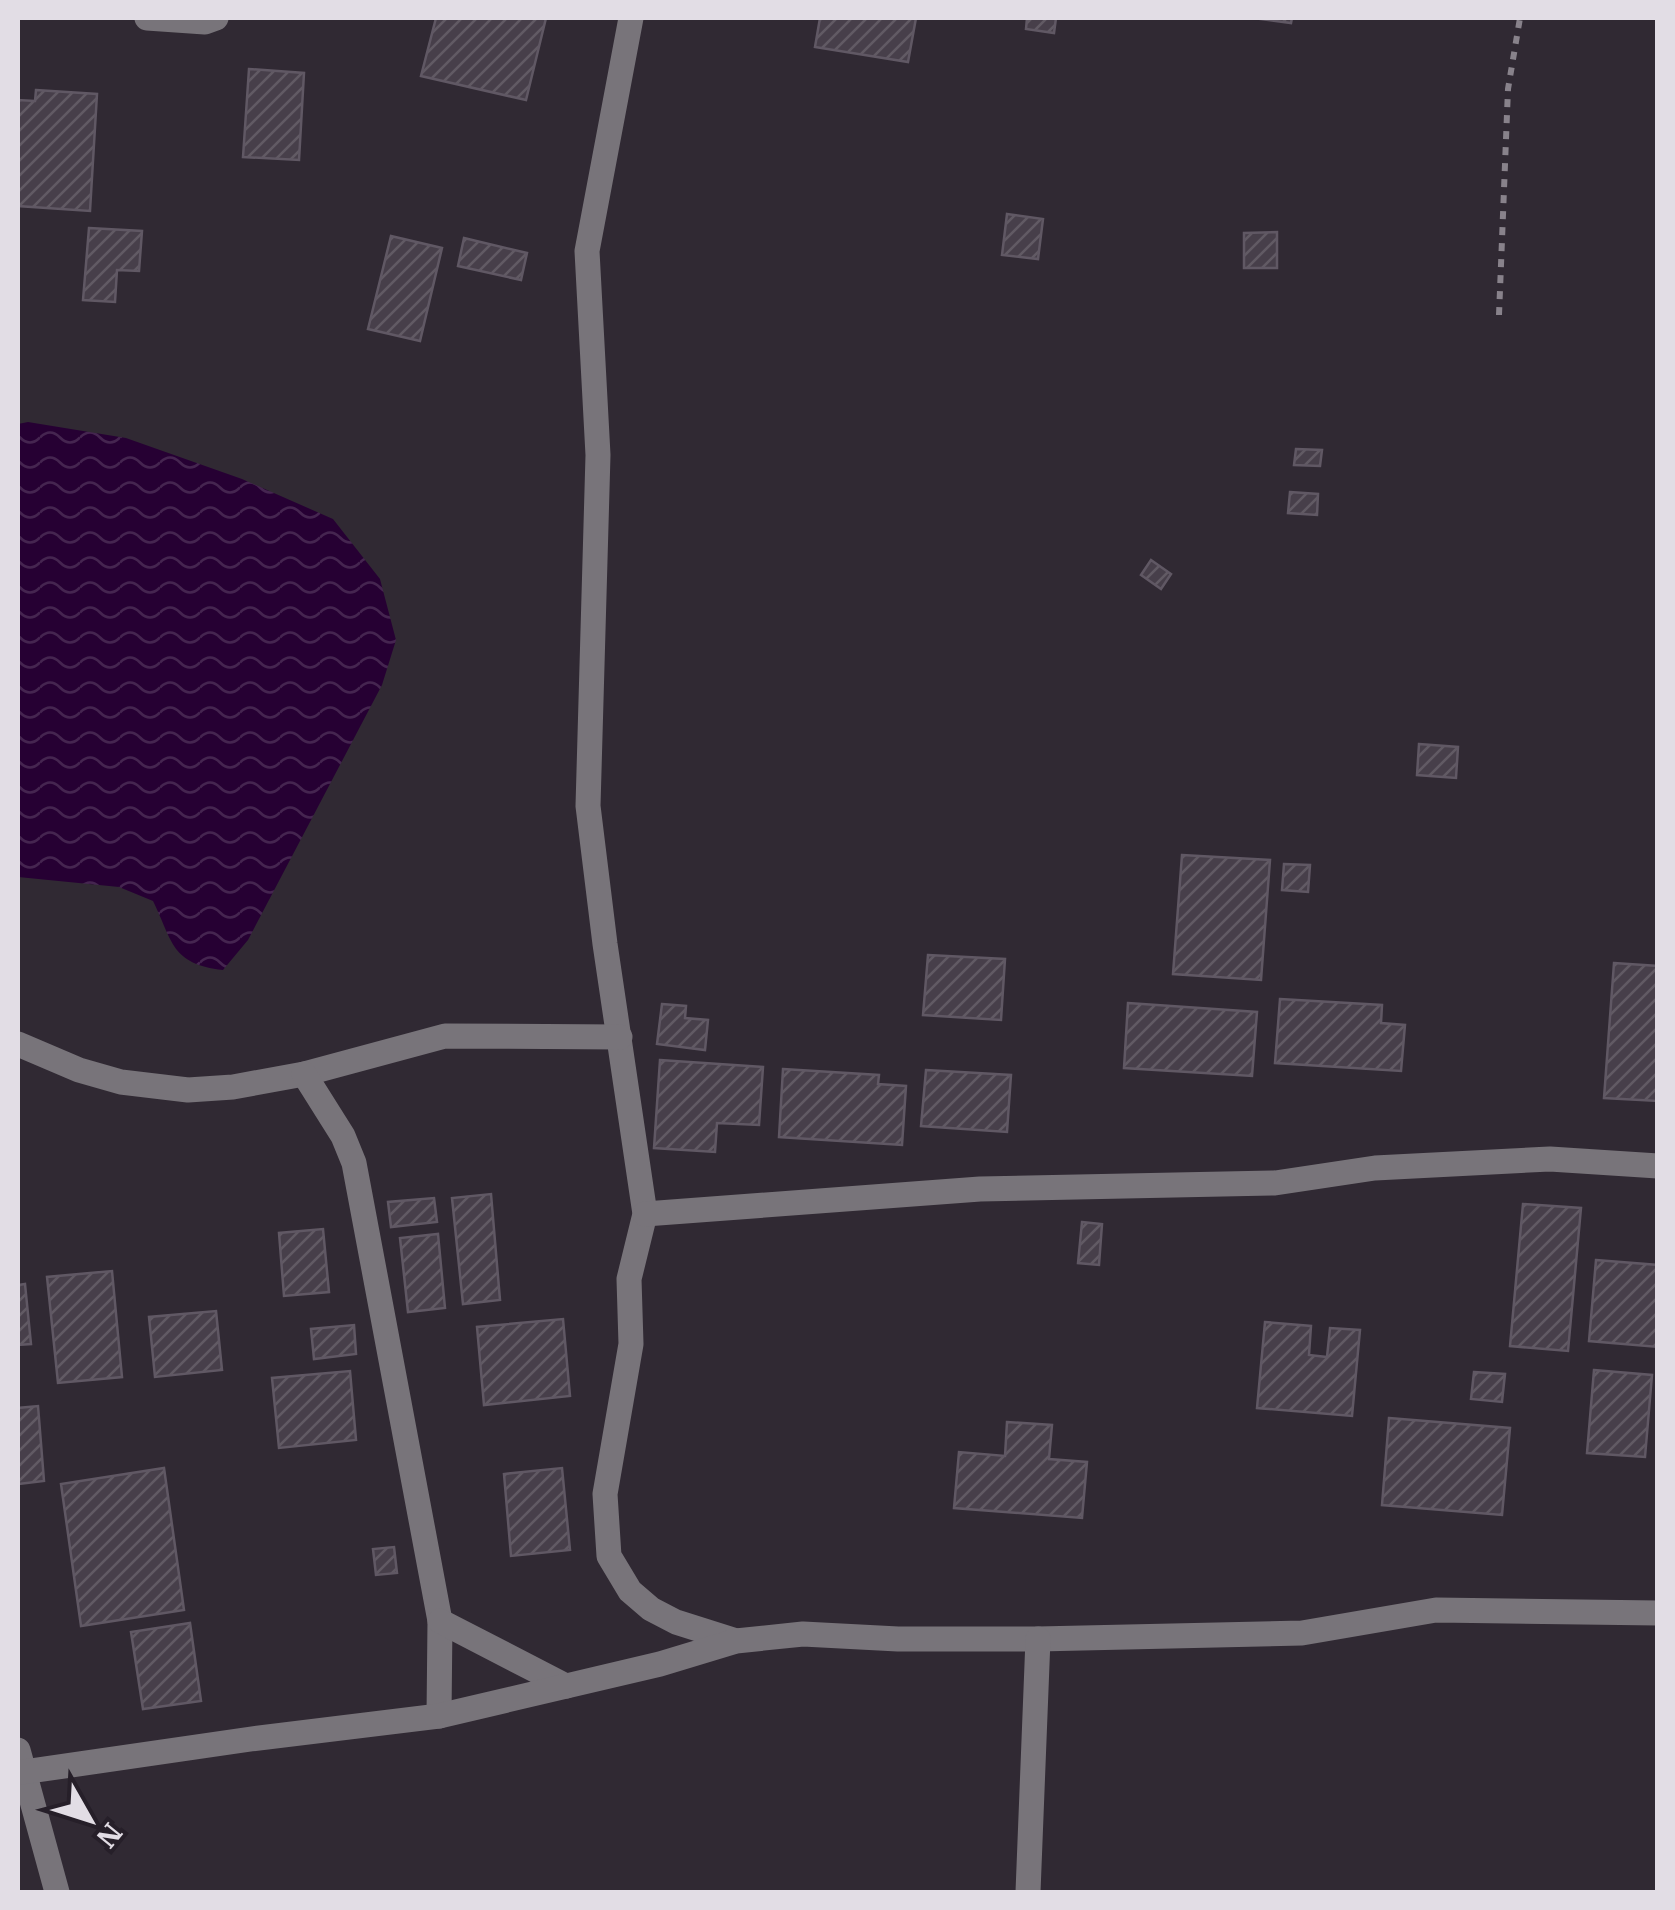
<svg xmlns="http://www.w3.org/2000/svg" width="1675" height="1910" font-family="'IBM Plex Serif',serif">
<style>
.water{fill:url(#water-waves)}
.building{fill:url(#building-hatch);stroke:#605864;stroke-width:2.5}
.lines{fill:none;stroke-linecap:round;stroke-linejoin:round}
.path{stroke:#88828b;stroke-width:6;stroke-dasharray:8 8;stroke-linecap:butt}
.minor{stroke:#78747a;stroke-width:25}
</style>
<defs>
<pattern id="water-waves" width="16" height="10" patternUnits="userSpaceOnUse" patternTransform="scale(2.5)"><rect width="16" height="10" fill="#260033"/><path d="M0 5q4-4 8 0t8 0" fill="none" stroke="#452550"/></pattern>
<pattern id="building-hatch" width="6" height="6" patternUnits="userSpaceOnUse" patternTransform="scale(2.5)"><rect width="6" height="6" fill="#473f4a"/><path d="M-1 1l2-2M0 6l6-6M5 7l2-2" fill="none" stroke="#615a64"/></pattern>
</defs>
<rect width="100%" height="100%" fill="#302933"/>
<path class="water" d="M28,422l98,16 116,41 91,40 47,60 16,61 -14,45 -134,255 -25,30c-52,-6 -50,-28 -70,-69l-34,-14 -101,-10v-453z"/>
<g class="building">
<path d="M436,18h110l-20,82 -105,-24z"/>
<path d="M820,18h96l-8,44 -93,-15z"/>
<path d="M1027,18h29l-2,15 -28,-4z"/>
<path d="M1253,18h39l-1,5z"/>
<path d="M249,69l55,4 -5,87 -56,-3z"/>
<path d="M36,90l61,4 -7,117 -72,-5v-106l17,1z"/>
<path d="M1007,214l36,5 -5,40 -36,-4z"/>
<path d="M89,228l53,3 -3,40 -22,-1 -2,32 -32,-2z"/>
<path d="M1277,232v36h-33v-35z"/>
<path d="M391,236l51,12 -22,93 -52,-12z"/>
<path d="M464,238l63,15 -6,27 -63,-14z"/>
<path d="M1296,449l26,1 -2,16 -26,-1z"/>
<path d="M1290,492l28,2 -1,21 -29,-2z"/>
<path d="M1151,560l20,14 -10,15 -20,-14z"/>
<path d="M1419,744l39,3 -2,31 -39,-3z"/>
<path d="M1182,855l88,5 -9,120 -88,-6z"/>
<path d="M1284,864l26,1 -2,27 -26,-2z"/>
<path d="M928,955l77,4 -4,61 -78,-5z"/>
<path d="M1614,963l44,3v135l-54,-3z"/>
<path d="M1280,999l102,6 -1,18 24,2 -4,46 -126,-8z"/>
<path d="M1128,1003l129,9 -5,64 -128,-8z"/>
<path d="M662,1004l24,2 -1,12 23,2 -3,30 -48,-6z"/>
<path d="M660,1060l103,7 -4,58 -42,-2 -2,29 -61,-4z"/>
<path d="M783,1069l96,6 -1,9 28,2 -4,59 -123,-8z"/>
<path d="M926,1070l85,5 -4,57 -86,-6z"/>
<path d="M491,1194l9,106 -37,4 -11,-106z"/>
<path d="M434,1198l3,24 -46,5 -3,-25z"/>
<path d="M1523,1204l58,4 -13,143 -58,-5z"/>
<path d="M1082,1222l20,2 -3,41 -21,-2z"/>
<path d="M323,1229l6,63 -45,4 -5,-63z"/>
<path d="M438,1234l7,74 -37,4 -8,-74z"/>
<path d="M1596,1260l62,5v82l-69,-6z"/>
<path d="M112,1271l10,106 -64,6 -11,-106z"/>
<path d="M25,1284l6,60 -13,1v-60z"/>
<path d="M216,1311l6,59 -67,7 -6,-60z"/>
<path d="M563,1319l7,77 -86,9 -7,-78z"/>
<path d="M1265,1322l46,4 -2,29 18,2 3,-29 30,2 -8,86 -95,-8z"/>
<path d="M354,1325l2,29 -42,5 -3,-30z"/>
<path d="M1594,1370l58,5 -7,82 -58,-4z"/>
<path d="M350,1371l6,69 -77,8 -7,-70z"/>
<path d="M1474,1372l31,2 -3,28 -31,-3z"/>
<path d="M38,1406l6,75 -26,3v-76z"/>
<path d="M1389,1418l121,10 -8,87 -120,-10z"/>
<path d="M1007,1422l45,3 -3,34 38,3 -5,56 -128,-10 5,-56 46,4z"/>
<path d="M164,1468l20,142 -103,16 -20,-142z"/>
<path d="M562,1468l8,82 -59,6 -7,-82z"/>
<path d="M394,1547l3,26 -21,2 -3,-26z"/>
<path d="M190,1623l11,78 -58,8 -12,-77z"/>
</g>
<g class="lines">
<path class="path" d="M1499,315l9,-226 12,-71"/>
<g class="minor">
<path d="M147,18l58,4 11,-4"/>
<path d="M631,18l-44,233 11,204 -10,351 17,138 40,270 -16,65 2,65 -26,150 4,62 21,35 21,18 25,13 60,19"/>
<path d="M18,1044l61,26 42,12 67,8 45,-3 71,-13 141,-38 175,1"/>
<path d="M304,1074l39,62 11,27 86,458 -1,95"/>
<path d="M645,1214l335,-25 295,-6 100,-15 175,-9 108,7"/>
<path d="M440,1621l126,65"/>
<path d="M18,1750l39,142"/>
<path d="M23,1772l228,-33 188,-23 221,-52 76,-23 67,-7 95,5h140l264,-6 134,-23 222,3"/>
<path d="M1028,1892l10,-253"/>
</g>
</g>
<rect width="1675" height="1910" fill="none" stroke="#e2dde5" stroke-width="40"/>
<g transform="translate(90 1820) rotate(129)" stroke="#261f29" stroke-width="8" paint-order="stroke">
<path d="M0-8L18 38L0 25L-18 38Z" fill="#e2dde5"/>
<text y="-15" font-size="28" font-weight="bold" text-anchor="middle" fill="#e2dde5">N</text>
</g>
</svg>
